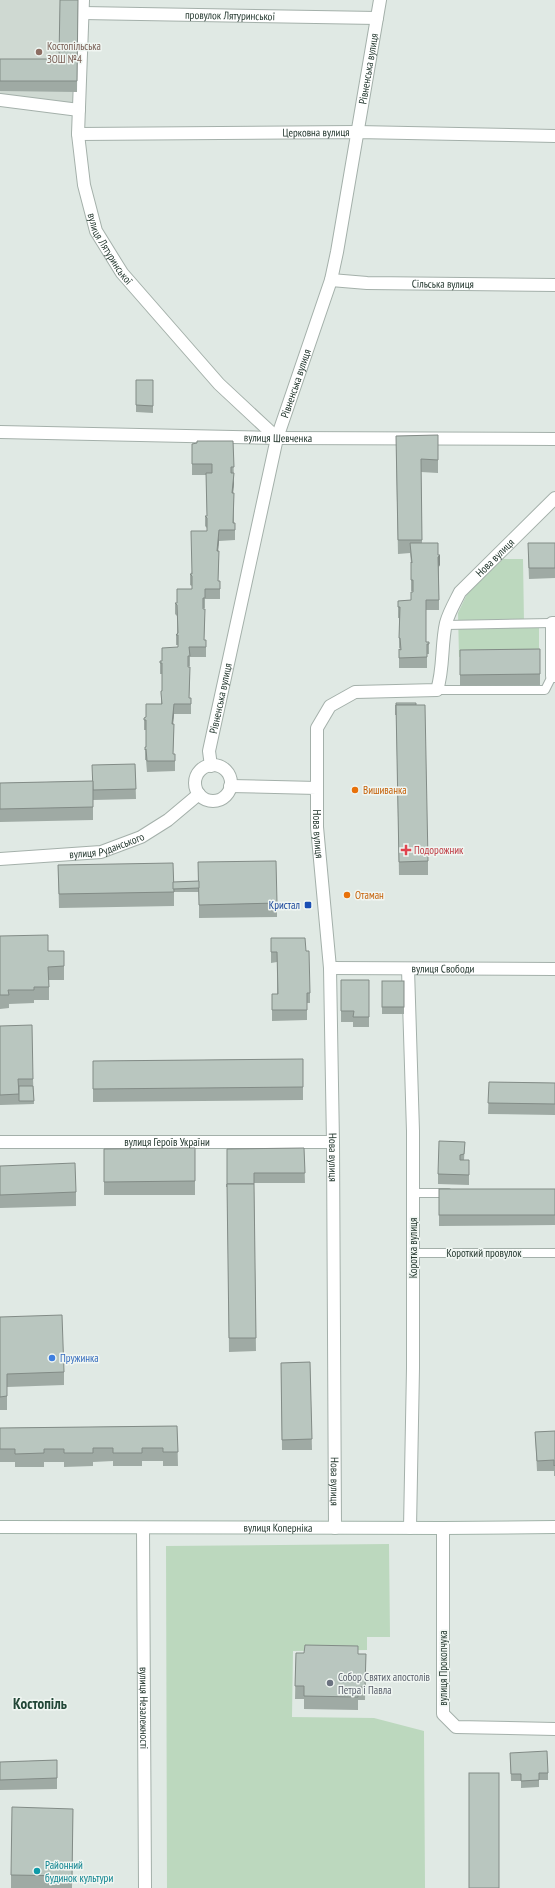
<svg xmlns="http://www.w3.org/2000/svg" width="555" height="1888" font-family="'PT Sans Narrow',sans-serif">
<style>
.built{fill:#cfd9d2}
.green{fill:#bcd8be}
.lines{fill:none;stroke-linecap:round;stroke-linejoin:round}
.service-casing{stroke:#a4b0aa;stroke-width:10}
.minor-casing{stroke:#a4b0aa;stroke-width:14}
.tertiary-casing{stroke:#a4b0aa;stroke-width:14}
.secondary-casing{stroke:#a1b3a9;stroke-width:14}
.service{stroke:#fff;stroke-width:8}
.minor{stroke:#fff;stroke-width:12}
.tertiary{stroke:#fff;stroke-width:12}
.secondary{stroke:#fff;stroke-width:12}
.wall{fill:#9faaa4}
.shaded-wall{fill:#828b86}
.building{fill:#b9c6bf;stroke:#828b86}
.education-dot{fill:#8d6e63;stroke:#f0f6f2;stroke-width:1.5}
.food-dot{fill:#e8710a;stroke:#f0f6f2;stroke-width:1.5}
.health-dot{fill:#e0444e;stroke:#f0f6f2;stroke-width:1.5}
.transit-dot{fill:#1a4fb4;stroke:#f0f6f2;stroke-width:1.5}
.shop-dot{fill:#3f7fe0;stroke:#f0f6f2;stroke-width:1.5}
.worship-dot{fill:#6b7280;stroke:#f0f6f2;stroke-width:1.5}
.culture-dot{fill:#0f9aa8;stroke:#f0f6f2;stroke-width:1.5}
.labels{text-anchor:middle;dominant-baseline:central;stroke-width:3;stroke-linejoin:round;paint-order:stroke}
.street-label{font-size:11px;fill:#23372e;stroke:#f0f6f2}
.education-label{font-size:11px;fill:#785e54;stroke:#f0f6f2;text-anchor:start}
.food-label{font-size:11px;fill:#c56008;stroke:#f0f6f2;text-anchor:start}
.health-label{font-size:11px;fill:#be3a42;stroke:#f0f6f2;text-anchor:start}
.transit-label{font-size:11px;fill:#164399;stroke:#f0f6f2;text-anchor:end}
.shop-label{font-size:11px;fill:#366cbe;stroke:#f0f6f2;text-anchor:start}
.worship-label{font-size:11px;fill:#5b616d;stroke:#f0f6f2;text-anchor:start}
.culture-label{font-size:11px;fill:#0d838f;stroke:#f0f6f2;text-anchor:start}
.district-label{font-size:15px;font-weight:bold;fill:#224737;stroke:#f0f6f2}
</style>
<rect width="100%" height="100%" fill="#e0e9e4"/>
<path class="built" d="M0,0h79l-1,105 -78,-9z"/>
<g class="green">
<path d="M503,559h20l1,64 15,1v33h-80l-1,-44 9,-19z"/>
<path d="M389,1544l1,93h-23v13l-74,1 -1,66 82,1 50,13 1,157h-258l-1,-342z"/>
</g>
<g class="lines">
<defs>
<g id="service">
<path d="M446,625l106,-2"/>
<path d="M437,690h108l7,-14"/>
<path d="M413,1193h35"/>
<path d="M413,1253h142"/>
</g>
<g id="minor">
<path id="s1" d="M83,0l-5,134 6,51 12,46 26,42 97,111 58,54"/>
<path id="s2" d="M83,13l294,5"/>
<path d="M0,100l79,10"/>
<path id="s3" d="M78,134l279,-2 198,4"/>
<path id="s4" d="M331,280l36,3 188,2"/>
<path id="s5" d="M0,432l277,6 278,1"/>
<path d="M555,623h-3v53h3"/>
<path id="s6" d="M317,788v-60l13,-22 25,-14 82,-2c7,-22 4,-45 9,-67 3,-11 9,-21 14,-31l95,-94"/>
<path id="s7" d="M330,968l225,1"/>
<path d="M408,969l5,162v237l-3,160"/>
<path id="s8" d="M0,1142h333"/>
<path id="s9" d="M143,1528l2,360"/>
<path d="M443,1528v186l13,13 99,2"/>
</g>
<g id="tertiary">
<circle cx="213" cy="783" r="18"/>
<path id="s10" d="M211,766l-2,-15 68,-313 54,-158 6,-28 43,-252"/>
<path id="s11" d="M230,786l87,2v39l13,141 3,174 2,386"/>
<path id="s12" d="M0,859l101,-7 40,-15 27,-17 31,-26"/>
</g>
<g id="secondary">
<path id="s13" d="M0,1527l443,1 112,-1"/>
</g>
</defs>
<use href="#service" class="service-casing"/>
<use href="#minor" class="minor-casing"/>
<use href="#tertiary" class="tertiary-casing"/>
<use href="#secondary" class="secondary-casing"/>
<use href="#service" class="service"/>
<use href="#minor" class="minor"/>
<use href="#tertiary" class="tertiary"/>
<use href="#secondary" class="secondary"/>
</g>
<g class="wall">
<path d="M78,0l-1,92 -77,-1v-32h59z"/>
<path d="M136,380h17v33l-17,-1z"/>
<path d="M438,435v38l-17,-1 1,71 16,12 2,10 -1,2v43h-13v32h3v12h-2v14h-28v-19l2,1 -1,-2h-1v-30h-1v-17l13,-1 2,-9h-2v-29v1l-1,-10 -12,1 -2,-104z"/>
<path d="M233,441l1,42 -1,10 1,10v20h1v17l-16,1 -1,10 1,10 -1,20h2v18h-15v9h-2l2,12 -1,20h2v17h-16v9h-2l2,12 -1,20h2v16h-17l-1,10 1,10 -1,20h2v17l-28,1 -1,-12h-1v-13h1v-17h-2v-12h2l15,-14v-13h1v-17h-2v-11l2,-2 16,-14v-2h-2v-10l1,-2v-17l-2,-2v-11h2l15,-14v-3l-2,-1v-11h1l16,-43v-3l-2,-2v-10h2l-1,-41h-14v-31z"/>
<path d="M555,543v35l-26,1 -1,-25z"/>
<path d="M540,649v36l-80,1v-36z"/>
<path d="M396,703l32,158v14h-29z"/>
<path d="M135,764l1,35 -43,1v20l-93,2v-39l93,-2z"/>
<path d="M198,862l79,41v14l-78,1v-26h-25v14l-115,2 -1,-43 115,17 26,-1z"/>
<path d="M0,936l48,15h16v29h-15v20h-15v3l-25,1v4l-9,1z"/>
<path d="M271,938l35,13 4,42v10h-3v17l-35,1v-27h5v-32l-6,1z"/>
<path d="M341,980h28v47h-16v-5h-12z"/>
<rect x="382" y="981" width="22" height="33"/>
<path d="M0,1026l33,53 1,25 -34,1z"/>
<path d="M303,1059v41l-210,2v-41z"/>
<path d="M489,1082l66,1v32l-67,-1z"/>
<path d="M465,1142l-1,18h5v25l-31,-1v-10z"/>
<path d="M195,1148v47h-91v-46z"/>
<path d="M304,1148l1,35h-51l2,168 -27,1 -2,-203z"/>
<path d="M0,1166l76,26v14l-76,2z"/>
<path d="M439,1189h116v36l-116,1z"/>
<path d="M0,1317l64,55v13l-57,2v23h-7z"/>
<path d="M310,1362l2,88h-30l-1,-87z"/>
<path d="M177,1426l1,40h-15v-5h-21v5h-29v-5l-20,1v4l-29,1v-5h-20v5h-29v-5h-15v-34z"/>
<path d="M555,1431v45h-1v-5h-17l-2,-39z"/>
<path d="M296,1653l70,1 -1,46h-7v10l-54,-1v-10h-9z"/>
<path d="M510,1753l38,20v7h-9v7l-18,1v-7h-10z"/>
<path d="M57,1760v29l-57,1v-28z"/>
<path d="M73,1809l-1,79h-61v-13z"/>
</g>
<g class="shaded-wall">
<path d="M234,473v10l-2,20v-10z"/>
<path d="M219,530v11l-2,20v-10z"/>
<path d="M440,555v10l-2,2v-10z"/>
<path d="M174,704v10l-2,20v-10z"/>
</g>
<g class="building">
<path d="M60,0h18l-1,81h-77v-22h59z"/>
<path d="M136,380h17v26l-17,-1z"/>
<path d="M438,435v25l-17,-1 1,81h-24l-2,-104z"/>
<path d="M197,441h36l1,26h-3v6h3l-2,20h2l-1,30h2v7h-16l-2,21h2l-1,30h2v8h-15v9h-2v11h2l-1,31h2v7h-17l1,9h-2v11h2l-1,31h2v6h-17l-2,20h2l-1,30h2v7h-28l-1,-12 -1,1v-3h1v-27h-2v-2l2,-1v-13h16l-1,-11v-2h1v-28h-2v-2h2v-13l16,-1v-12h-2l2,-2 -1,-28 -2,-2h2v-14h15v-13l-2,-2h2l-1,-43h16v-13l-2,-2h2l-1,-43h6v-9h-20v-20l5,-1z"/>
<path d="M410,543h28v12h2l-2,2 1,43h-13v42h3v2h-2v13l-28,1v-9l2,1 -1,-12h-1l1,-31h-2v-6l13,-1v-8h2v-12h-2v-18l1,1z"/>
<path d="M528,543h27v25h-26z"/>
<path d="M540,649v25l-80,1v-25z"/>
<path d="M396,703h20v2h-20v10z"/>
<path d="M396,705h29l3,156 -29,1z"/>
<path d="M135,764l1,25 -43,1 -1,-25z"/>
<path d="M93,781v26l-93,2v-26z"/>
<path d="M276,861l1,42 -78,2 -1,-43z"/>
<path d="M173,863l1,29 -115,2 -1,-29z"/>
<path d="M199,881v7l-26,1v-7z"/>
<path d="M48,935v16h16v15l-16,1 1,20h-15v3h-26l1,5h-9v-59z"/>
<path d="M271,938h34l1,13h3l1,42h-3v17h-35v-16h6l-1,-42h-6z"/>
<path d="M341,980h28v37h-16l1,-6h-13z"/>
<rect x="382" y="981" width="22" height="26"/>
<path d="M32,1025l1,54h-15l1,15 -19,1v-69z"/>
<path d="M303,1059v28l-210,2v-28z"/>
<path d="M489,1082l66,1v21l-67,-1z"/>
<path d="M19,1086h14l1,15h-15z"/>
<path d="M439,1141l26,1 -1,12 -4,1v5h9v15l-31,-1z"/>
<path d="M195,1148v33l-91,1v-33z"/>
<path d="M304,1148l1,25h-51v11h-27v3v-38z"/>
<path d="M75,1163l1,29 -76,3v-29z"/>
<path d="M227,1184h27l2,154h-27z"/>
<rect x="439" y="1189" width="116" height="26"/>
<path d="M62,1315l2,57 -57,2v22l-7,1v-80z"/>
<path d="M310,1362l2,77 -30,1 -1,-77z"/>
<path d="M177,1426l1,26h-15v-4h-21v5h-29v-5h-20v5h-29v-4h-20v4l-29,1v-5h-15v-21z"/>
<path d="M555,1431v34l-1,1v-6l-17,1 -2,-29z"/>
<path d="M305,1645l53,1v8h8l-1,33h-7v10l-54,-1v-10h-9l1,-33h8z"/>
<path d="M547,1751l1,22h-9v7l-18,1v-7h-10l-1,-21z"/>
<path d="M57,1760v18l-57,2v-18z"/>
<rect x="469" y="1773" width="30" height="115"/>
<path d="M12,1807l61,2 -1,67 -61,-1z"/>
</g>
<circle class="education-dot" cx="39" cy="52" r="4"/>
<g class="food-dot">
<circle cx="355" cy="790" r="4"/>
<circle cx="347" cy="895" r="4"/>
</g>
<path class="health-dot" d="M404 844h4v4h4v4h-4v4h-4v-4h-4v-4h4z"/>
<rect class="transit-dot" x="304" y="901" width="8" height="8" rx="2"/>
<circle class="shop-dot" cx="52" cy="1358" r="4"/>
<circle class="worship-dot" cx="330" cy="1683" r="4"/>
<circle class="culture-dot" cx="37" cy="1871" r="4"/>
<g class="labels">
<g class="street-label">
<text stroke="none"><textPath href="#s2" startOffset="147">провулок Лятуринської</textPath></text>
<text stroke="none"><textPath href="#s10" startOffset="717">Рівненська вулиця</textPath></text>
<text stroke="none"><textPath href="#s3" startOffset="238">Церковна вулиця</textPath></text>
<text stroke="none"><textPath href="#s1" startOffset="255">вулиця Лятуринської</textPath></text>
<text stroke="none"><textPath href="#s4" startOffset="112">Сільська вулиця</textPath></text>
<text stroke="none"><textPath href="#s10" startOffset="393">Рівненська вулиця</textPath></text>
<text stroke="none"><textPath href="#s5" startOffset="278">вулиця Шевченка</textPath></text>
<text stroke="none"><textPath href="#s6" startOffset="347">Нова вулиця</textPath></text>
<text stroke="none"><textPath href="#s10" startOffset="69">Рівненська вулиця</textPath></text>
<text stroke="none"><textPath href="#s11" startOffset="133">Нова вулиця</textPath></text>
<text stroke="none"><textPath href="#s12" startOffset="108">вулиця Руданського</textPath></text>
<text stroke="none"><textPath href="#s7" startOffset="113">вулиця Свободи</textPath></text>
<text stroke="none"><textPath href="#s8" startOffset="167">вулиця Героїв України</textPath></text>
<text stroke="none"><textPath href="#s11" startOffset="457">Нова вулиця</textPath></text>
<text transform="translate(413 1248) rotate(-90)">Коротка вулиця</text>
<text x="484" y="1253">Короткий провулок</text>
<text stroke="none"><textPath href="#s11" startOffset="781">Нова вулиця</textPath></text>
<text stroke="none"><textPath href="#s13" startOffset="278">вулиця Коперніка</textPath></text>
<text transform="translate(443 1668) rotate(-90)">вулиця Прокопчука</text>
<text stroke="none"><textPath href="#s9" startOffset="180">вулиця Незалежності</textPath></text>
</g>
<g class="education-label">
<text x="47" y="46">Костопільська<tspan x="47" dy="13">ЗОШ №4</tspan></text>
</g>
<g class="food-label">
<text x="363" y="790">Вишиванка</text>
<text x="355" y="895">Отаман</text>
</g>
<g class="health-label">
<text x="414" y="850">Подорожник</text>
</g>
<g class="transit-label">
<text x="300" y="905">Кристал</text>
</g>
<g class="shop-label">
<text x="60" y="1358">Пружинка</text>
</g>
<g class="worship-label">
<text x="338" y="1677">Собор Святих апостолів<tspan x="338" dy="13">Петра і Павла</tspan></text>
</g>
<g class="culture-label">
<text x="45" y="1865">Районний<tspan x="45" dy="13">будинок культури</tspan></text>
</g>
<g class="district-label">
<text x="40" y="1703">Костопіль</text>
</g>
</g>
</svg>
